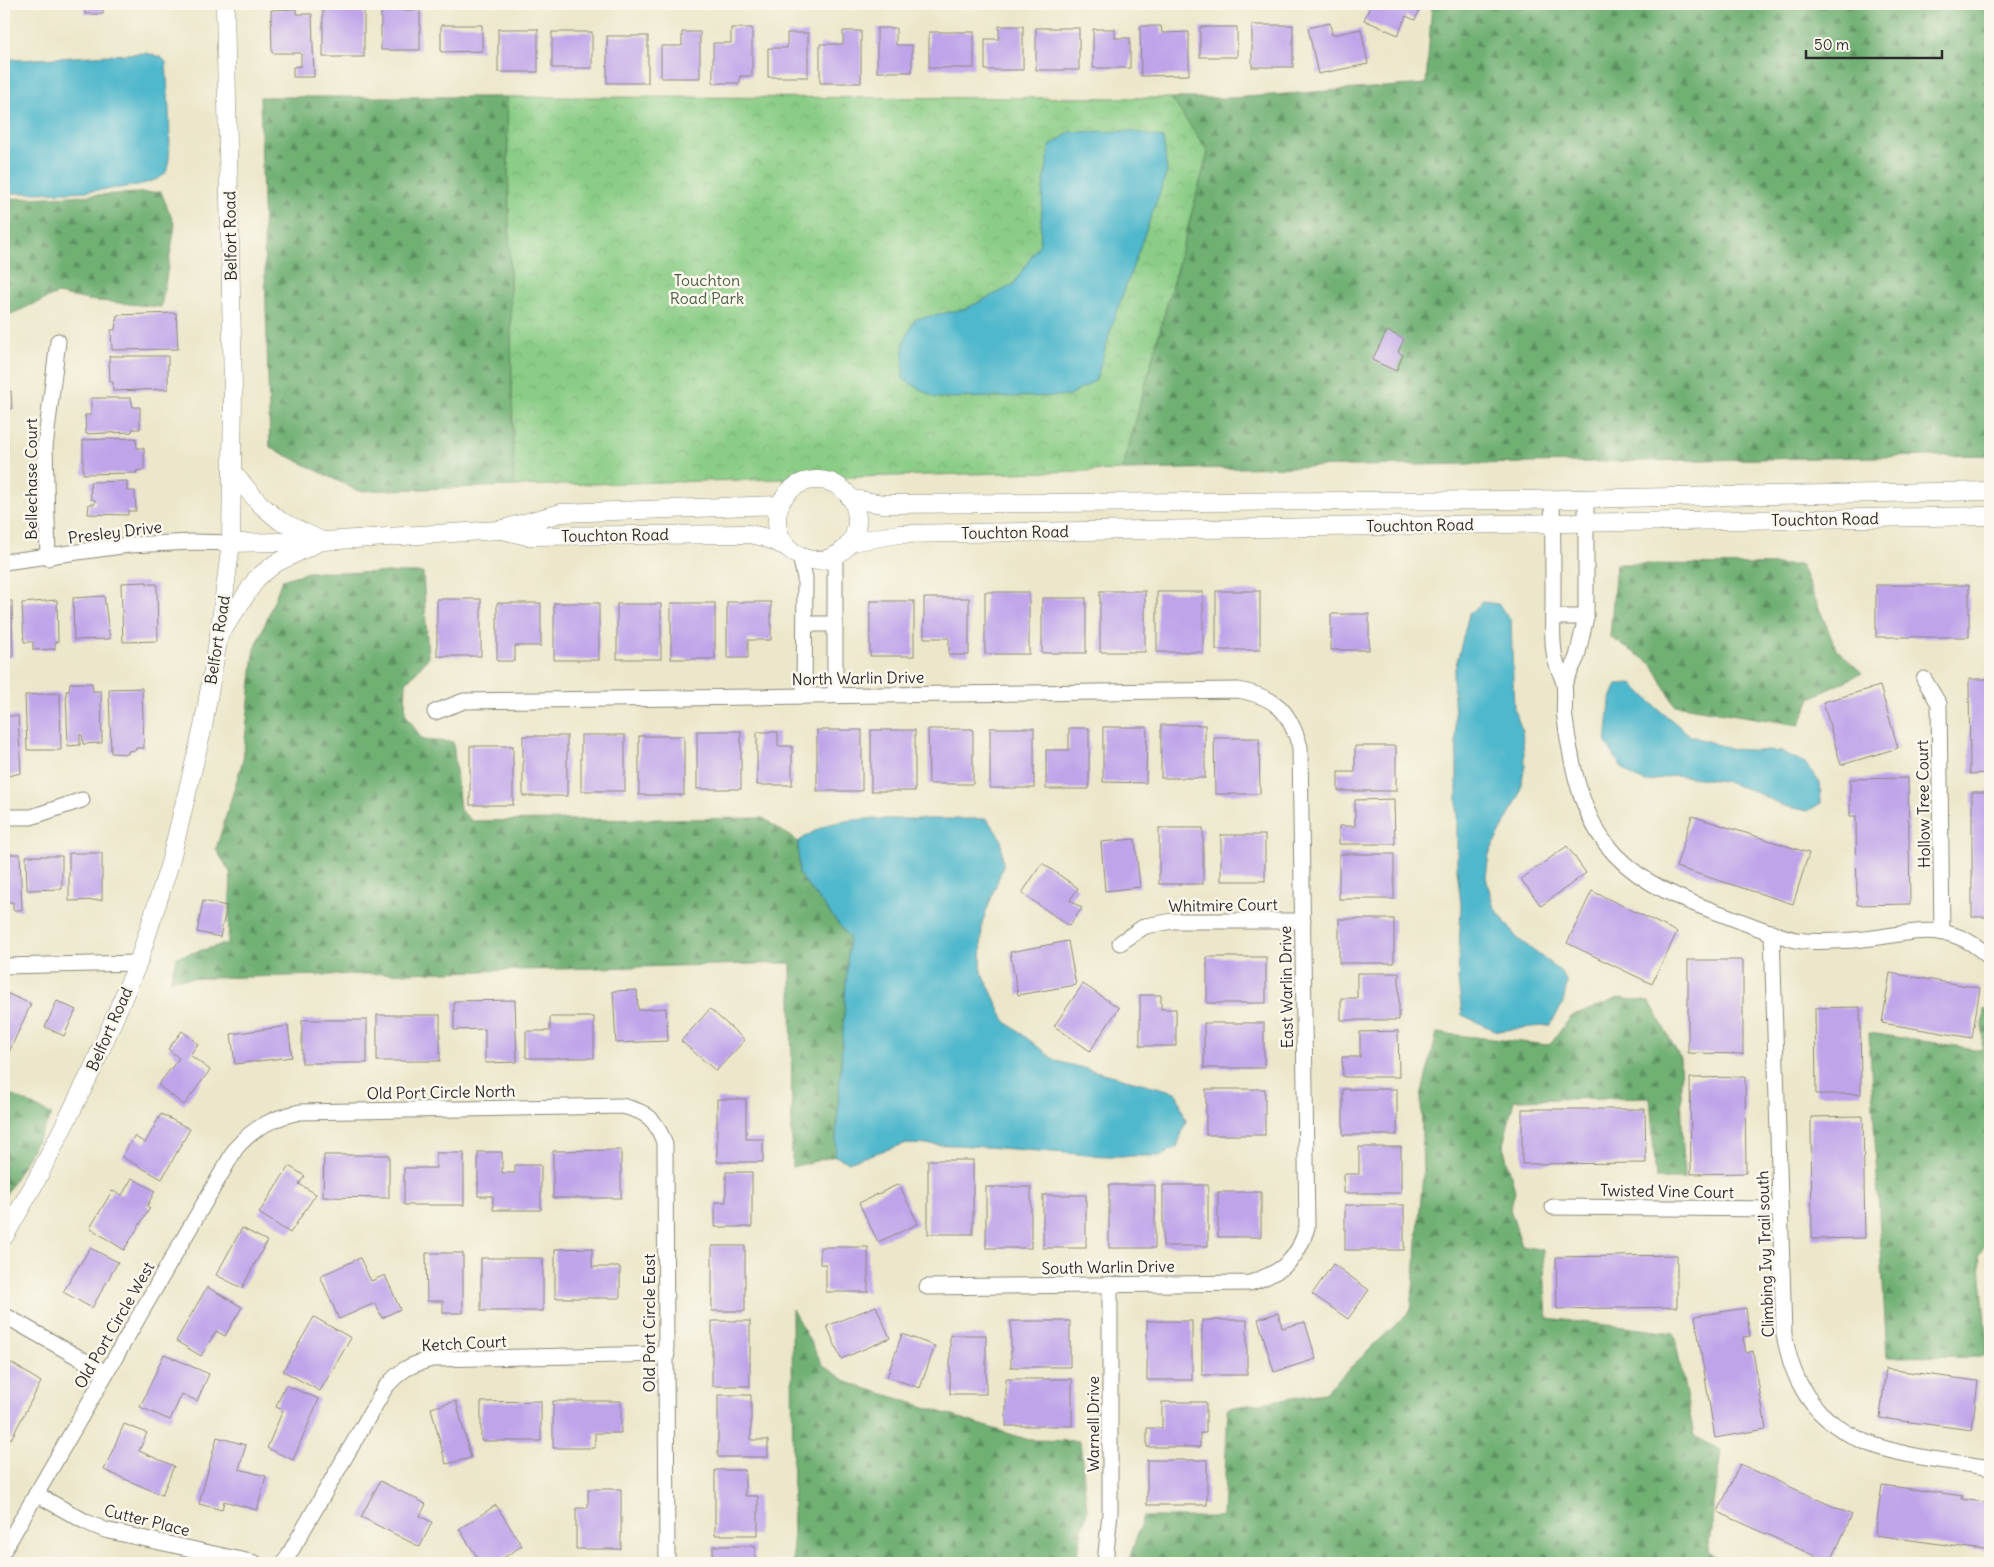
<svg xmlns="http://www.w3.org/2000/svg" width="1994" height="1567" font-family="Delius,sans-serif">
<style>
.forest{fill:url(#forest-firs);stroke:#4d6e4f}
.park{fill:url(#park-crowns);stroke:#5a7c58}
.water{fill:#4fb8cc;stroke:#3d727c}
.building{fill:#bfa4ea}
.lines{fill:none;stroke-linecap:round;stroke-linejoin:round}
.minor-casing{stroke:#8c897a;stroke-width:17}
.tertiary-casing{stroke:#8c897a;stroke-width:19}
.minor{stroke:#fff;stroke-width:15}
.tertiary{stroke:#fff;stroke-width:18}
.labels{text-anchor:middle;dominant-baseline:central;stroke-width:5;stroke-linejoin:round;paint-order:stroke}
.street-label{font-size:16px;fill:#2b2b2b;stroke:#fbf7ec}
.park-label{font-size:16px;fill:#485c46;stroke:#fbf7ec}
</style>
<defs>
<pattern id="forest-firs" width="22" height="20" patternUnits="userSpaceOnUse" patternTransform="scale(1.25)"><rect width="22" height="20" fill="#6fb073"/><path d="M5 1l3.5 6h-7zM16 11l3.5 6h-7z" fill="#5b8f5f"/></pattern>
<pattern id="park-crowns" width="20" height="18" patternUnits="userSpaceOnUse" patternTransform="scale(1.25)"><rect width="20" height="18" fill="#8acd86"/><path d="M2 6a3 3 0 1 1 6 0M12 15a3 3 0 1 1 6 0" fill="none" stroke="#77b074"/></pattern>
</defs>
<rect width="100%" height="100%" fill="#fbf7ec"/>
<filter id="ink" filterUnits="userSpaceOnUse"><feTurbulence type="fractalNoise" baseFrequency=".02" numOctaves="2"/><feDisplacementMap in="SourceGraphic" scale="10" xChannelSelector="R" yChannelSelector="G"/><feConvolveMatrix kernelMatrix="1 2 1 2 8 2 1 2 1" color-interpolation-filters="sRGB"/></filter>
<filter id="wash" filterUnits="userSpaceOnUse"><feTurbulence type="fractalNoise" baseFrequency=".0096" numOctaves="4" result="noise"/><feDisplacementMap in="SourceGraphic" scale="20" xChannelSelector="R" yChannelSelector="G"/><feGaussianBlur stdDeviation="1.12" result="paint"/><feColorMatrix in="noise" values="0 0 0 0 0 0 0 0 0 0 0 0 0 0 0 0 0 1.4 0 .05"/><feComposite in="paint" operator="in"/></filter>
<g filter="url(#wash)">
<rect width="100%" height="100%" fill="#ece7ca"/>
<g class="forest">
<path d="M1432,4h558v451l-868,15 86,-317 -37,-55h61l194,-14z"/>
<path d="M260,97h247l7,389 -156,5 -88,-44z"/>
<path d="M161,192l14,34 -14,81 -72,-7 -32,-6 -53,23v-118z"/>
<path d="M1616,564l185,1 35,84 26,24 -51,25 -12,27 -124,-20 -23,-41 -42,-27z"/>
<path d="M308,572l115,1 5,85 -22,25 -1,30 17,27 31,2 7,68 12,11 291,-3 35,24 1,32 50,63 -14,219 -43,11 -1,-204 -621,16 7,-22 51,-14 3,-69 -15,-25 27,-89 11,-108 28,-72z"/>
<path d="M1619,998l31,4 30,56 4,121h-28l-6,-82 -136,3 -11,45 12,46 -5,18 12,37 21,4 4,68 127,15 20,103 27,14 -13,102 21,11h-601l15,-46h80l5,-109 96,-15 87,-83 12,-135 -2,-79 16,-63 112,12 22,-28z"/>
<path d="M1984,1009l6,1v228l-11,16 9,102 -101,1 -18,-324 113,17z"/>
<path d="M4,1091l48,24 -48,82z"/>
<path d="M792,1309l31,56 26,18 180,57 51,1 7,69 -12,53h-282z"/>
</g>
<path class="park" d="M507,97l664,1 37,54 -86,318 -608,16z"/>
<g class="water">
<path d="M146,53l15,4 5,5c1,21 8,93 0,110 -12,22 -135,21 -162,21v-135l16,2z"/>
<path d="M1130,131l33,7 4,34 -53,147 -18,61 -27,16 -134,2 -32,-19 1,-38 11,-22 50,-10 48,-24 27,-42 3,-55 7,-42 20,-14z"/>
<path d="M1483,602l15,2 13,17 3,88 8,21 3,35 -6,31 -30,58 -3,23 7,28 23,32 45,35 6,10 -4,22 -13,21 -53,6 -35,-16 -4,-36 3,-75 -4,-35v-107l-4,-85 16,-63z"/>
<path d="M1632,683l26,26 33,27 41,13 50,3 23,11 15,20 1,20 -13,8 -24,-5 -33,-16 -28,-9 -48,-6 -29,7 -13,-5 -12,-11 -15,-23 4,-42 7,-17z"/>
<path d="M864,819h123l14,20 2,27 -21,57 -1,47 24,51 51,40 120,31 10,29 -9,26 -16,9h-56l-146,-11 -55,-1 -56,18 -13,-6 14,-219 -50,-63 -1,-32c27,-19 34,-20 66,-23z"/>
</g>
<g id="blocks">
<g class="building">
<rect x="85" y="4" width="18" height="10"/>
<path d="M1371,4h47l4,1 -7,15 -9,-4 -8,19 -34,-15z"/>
<rect x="323" y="5" width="41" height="52"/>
<path d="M296,9l1,5h15l2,63h-21v-10l8,-1v-13h-29l-1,-43z"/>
<rect x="381" y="10" width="39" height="40"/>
<path d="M1330,23l2,12 29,-6 7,35 -50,10 -10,-46z"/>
<path d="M441,25h41v26l-41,1z"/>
<rect x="1252" y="25" width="41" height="42"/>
<path d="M999,26h24v44h-38v-31h14z"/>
<path d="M1140,26h21l1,7 27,-1v43l-48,1z"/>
<rect x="1200" y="27" width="37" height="30"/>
<path d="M731,28h21v48h-12v7h-27v-40h18z"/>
<path d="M877,28h19v17h16v27h-35z"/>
<rect x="1036" y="28" width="43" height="42"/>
<rect x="498" y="29" width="40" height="43"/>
<path d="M1093,29h22v9h15v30h-37z"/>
<path d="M843,31h18v52h-41v-39h23z"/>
<rect x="552" y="32" width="40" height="36"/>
<path d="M682,32h18v46h-39v-32h21z"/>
<rect x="929" y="32" width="45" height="36"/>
<path d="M787,33h21v44h-40v-29h19z"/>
<rect x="607" y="36" width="41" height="47"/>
<path d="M176,313l2,36 -66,1 -1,-20h4l2,-15z"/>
<path d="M1387,331l17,8 -6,13 5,3 -7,16 -24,-11z"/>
<path d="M109,356h59v33l-55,2v-9h-3z"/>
<path d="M11,391l1,18 -8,1v-18z"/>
<path d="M91,398h40l2,9h7v22h-8v3l-46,2 -1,-19h6z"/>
<path d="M4,416h3l1,35h-4z"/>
<path d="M136,438l1,10h7v22l-8,1 1,2 -54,1v-34z"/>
<path d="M127,481v10h8l1,20h-8v4l-40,-1 1,-10h6v-4l-4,-1 -1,-17z"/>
<rect x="4" y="498" width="3" height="36"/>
<path d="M147,582v2h10l1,57 -35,1 -2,-59z"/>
<rect x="1876" y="585" width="93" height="52"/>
<rect x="1100" y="591" width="45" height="61"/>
<rect x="1216" y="591" width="44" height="59"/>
<rect x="985" y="592" width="44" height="62"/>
<rect x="1157" y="592" width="46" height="60"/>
<path d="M104,596l6,43 -36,1 -1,-42z"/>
<path d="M924,598h45v57h-20v-17h-25z"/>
<rect x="1042" y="598" width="44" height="55"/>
<rect x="437" y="599" width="44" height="57"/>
<path d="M57,600l1,42h-3v7l-22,1v-8h-9l-2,-39z"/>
<path d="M4,601h8l1,56h-9z"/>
<rect x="870" y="601" width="44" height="55"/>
<path d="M727,602h44v38h-23v18h-21z"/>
<path d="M497,603h44v43h-26v15h-18z"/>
<rect x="554" y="603" width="45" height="57"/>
<rect x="671" y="603" width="44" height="56"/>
<rect x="617" y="604" width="44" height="55"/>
<rect x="1331" y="614" width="38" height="36"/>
<path d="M1969,679h21v94l-20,1z"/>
<path d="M70,683h22l1,8h8l1,52 -19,1 -1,-9 -2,-1v11l-12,1 -2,-55h3z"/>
<path d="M1880,686l18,62 -57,17 -18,-63z"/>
<path d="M142,688l2,60h-8v2l-8,1v3l-17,-1 -2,-64z"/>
<path d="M60,693l1,57h-34l-2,-55z"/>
<path d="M4,716h14l3,57 -17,4z"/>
<rect x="1161" y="725" width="44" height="53"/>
<path d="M1103,727h44l-1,56 -43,-1z"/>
<rect x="990" y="728" width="44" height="60"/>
<path d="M1069,728h20v61h-43v-39h23z"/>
<path d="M928,729h45v55h-44z"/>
<rect x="817" y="730" width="45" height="61"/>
<rect x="871" y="730" width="44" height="61"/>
<rect x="697" y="731" width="44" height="58"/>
<path d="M757,732h21v14h14v39h-35z"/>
<rect x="581" y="735" width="44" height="56"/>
<rect x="523" y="736" width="44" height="60"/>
<rect x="639" y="736" width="45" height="59"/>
<path d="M1214,738h45l1,56h-45z"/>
<rect x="470" y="746" width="43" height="59"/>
<path d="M1355,746h41v45h-58v-19h17z"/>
<path d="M1908,778l2,126 -53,1 -1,-89h-6v-37z"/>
<rect x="1972" y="792" width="18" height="125"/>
<path d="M1394,799l1,45h-56v-18h16v-26z"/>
<path d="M1692,816l117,37 -16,51 -117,-37z"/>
<rect x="1159" y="828" width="44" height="56"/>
<rect x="1221" y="835" width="44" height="46"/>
<path d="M1135,839l5,48 -35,4 -4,-49z"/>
<path d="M1567,846l19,27 -45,33 -20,-27z"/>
<path d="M69,853h33v47l-33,1z"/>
<path d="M7,854h13l2,56h-9v-8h-9v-43h3z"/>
<rect x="1339" y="854" width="55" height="45"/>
<path d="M26,856h36v33l-35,1z"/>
<path d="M1042,863l36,25 -8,12 12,8 -13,18 -47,-33z"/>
<path d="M1592,891l85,41 -25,52 -85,-41z"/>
<path d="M203,901l24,5 -7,31 -23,-5z"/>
<rect x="1339" y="919" width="55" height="44"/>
<path d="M1068,941l8,44 -58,10 -8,-43z"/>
<rect x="1207" y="957" width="59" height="46"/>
<path d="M1688,960h55v94l-55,-1z"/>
<path d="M1357,973h42v47h-58v-22h16z"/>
<path d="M1890,973l90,15 -8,50 -90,-15z"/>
<path d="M1083,984l36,24 -29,43 -36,-25z"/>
<path d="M637,990l1,20 28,-2 2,33 -52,2 -3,-52z"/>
<path d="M4,992l27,12 -22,48 -5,-2z"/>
<path d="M1140,995h21v14h15v37h-36z"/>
<path d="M515,1000l2,62 -32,1v-34l-31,1v-29z"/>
<path d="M57,1001l19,9 -12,26 -19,-9z"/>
<path d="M1860,1007l1,87h-45l-1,-86z"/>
<path d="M710,1009l35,31 -29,31 -35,-30z"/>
<rect x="377" y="1015" width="63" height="46"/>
<path d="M550,1017h44v41h-68v-27h24z"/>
<rect x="302" y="1020" width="65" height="43"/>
<rect x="1204" y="1023" width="60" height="45"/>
<path d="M288,1026l4,31 -57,7 -4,-30z"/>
<path d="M182,1031l16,13 -8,11 20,15 -26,35 -26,-20 21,-27 -11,-9z"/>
<path d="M1398,1031l1,46h-56l-1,-20h18v-25z"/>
<path d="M1745,1077l1,96 -55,1 -1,-96z"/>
<rect x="1206" y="1089" width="59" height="46"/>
<rect x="1343" y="1089" width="54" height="46"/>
<path d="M717,1099h29v40h17v23h-46z"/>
<path d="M1522,1109h123l1,54 -124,1z"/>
<path d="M161,1114l29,15 -28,50 -40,-22 12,-21 11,7z"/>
<path d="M1863,1116l2,122 -53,1 -1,-122z"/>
<path d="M1359,1147h42v46h-57v-19h15z"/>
<path d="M621,1150v48h-68v-47z"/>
<path d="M478,1152h24v21h13v-8h26v45h-48v-14h-15z"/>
<path d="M436,1153h28v52h-60v-37h32z"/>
<path d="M324,1155h65v43l-66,-1z"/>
<rect x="928" y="1160" width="45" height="74"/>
<path d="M289,1166l16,10 -6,8 17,10 -26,39 -31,-20z"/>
<path d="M726,1172h26v55h-37v-25h11z"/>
<path d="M132,1178l23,13 -8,15 3,2 -26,42 -34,-22 22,-37 10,4z"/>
<path d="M899,1184l19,40 -40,18 -19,-39z"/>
<rect x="1109" y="1185" width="46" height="63"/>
<rect x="1163" y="1185" width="45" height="61"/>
<rect x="986" y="1187" width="45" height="61"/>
<rect x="1218" y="1192" width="43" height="45"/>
<rect x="1043" y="1195" width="43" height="53"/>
<rect x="1345" y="1205" width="59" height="45"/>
<path d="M242,1228l25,13 -25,47 -26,-13z"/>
<rect x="712" y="1246" width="33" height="65"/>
<path d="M820,1247h48v45h-42v-28h-6z"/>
<path d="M90,1248l28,14 -26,46 -29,-16z"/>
<path d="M592,1248v19h28v31h-65v-49z"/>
<path d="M426,1253h37v60h-20v-12h-16z"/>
<path d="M1677,1255v52l-120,2 -1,-52z"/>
<path d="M360,1258l11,23 14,-6 15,34 -18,9 -7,-15 -36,16 -19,-43z"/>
<rect x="481" y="1258" width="62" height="53"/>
<path d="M1333,1264l36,26 -21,29 -36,-25z"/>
<path d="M207,1287l35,20 -17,29 -9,-5 -15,25 -25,-15z"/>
<path d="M876,1306l14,32 -49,21 -14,-33z"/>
<path d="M1746,1308l4,28 -7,1 3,16 7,-2 13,78 -51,9 -20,-122z"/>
<path d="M1278,1313l4,15 23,-6 11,37 -42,13 -16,-53z"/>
<path d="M314,1317l37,21 -31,53 -37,-20z"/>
<rect x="1202" y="1320" width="45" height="55"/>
<rect x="712" y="1321" width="38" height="65"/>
<rect x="1011" y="1321" width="59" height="46"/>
<rect x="1147" y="1321" width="45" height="59"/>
<path d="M902,1334l33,12 -15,42 -33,-11z"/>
<rect x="950" y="1335" width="36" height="59"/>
<path d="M164,1354l45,20 -12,27 -15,-7 -12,26 -30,-13z"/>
<path d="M10,1362l31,20 -30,57 -7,-4v-62z"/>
<path d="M1886,1369l92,12 -6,49 -92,-12z"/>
<rect x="1006" y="1379" width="66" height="47"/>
<path d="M285,1385l34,14 -26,61 -26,-12 16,-38 -7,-3z"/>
<path d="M718,1395h33v45h17v17h-50z"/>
<path d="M456,1401l15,57 -25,6 -15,-56z"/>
<path d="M541,1401v40h-60v-39z"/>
<path d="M553,1401h68v32h-26v15h-42z"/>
<path d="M1162,1402h44v31h-6v14h-53v-19h15z"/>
<path d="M124,1424l23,9 -8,18 35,15 -12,29 -58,-25z"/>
<path d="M217,1437l29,8 -7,24 27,7 -9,34 -33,-9 -2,9 -23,-6z"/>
<rect x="1147" y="1460" width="60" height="45"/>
<path d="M1740,1464l112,51 -22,48 -112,-51z"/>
<path d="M715,1470h30v26h13v39h-43z"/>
<path d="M380,1481l46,23 -6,12 12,6 -12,25 -59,-30z"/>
<path d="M1882,1485l81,11 -1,3 28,4v48l-115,-16z"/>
<path d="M588,1489h33v60h-45v-41h12z"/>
<path d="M496,1505l26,41 -27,17h-14l-22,-34z"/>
<rect x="713" y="1546" width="42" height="17"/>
</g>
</g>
</g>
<g filter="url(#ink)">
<use href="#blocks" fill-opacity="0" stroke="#8c897a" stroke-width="1"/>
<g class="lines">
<defs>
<g id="minor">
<path d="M1552,499c1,34 1,67 1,101 0,19 -2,40 2,58 2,9 7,17 9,26 2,12 -1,24 1,35 16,115 43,155 154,194 25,9 51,21 77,27 18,3 41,1 58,0 52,-3 91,-26 136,18"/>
<path d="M800,556l5,22 -1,118"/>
<path d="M48,558l-3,-111 13,-106"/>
<path d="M4,562l125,-17 64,-3 38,1"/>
<path d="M1553,617h33"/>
<path d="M805,624h30"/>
<path d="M1924,679l15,25 3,229"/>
<path d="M1564,684l13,-27 9,-40v-119"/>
<path d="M835,695v-140"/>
<path d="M435,712l29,-11 774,-11c38,7 51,20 62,57l7,480c-10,34 -23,44 -57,56l-323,4"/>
<path d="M4,817h27l51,-17"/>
<path d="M1772,932l12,403c4,18 8,35 17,51 36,69 122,70 189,82"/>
<path d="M1120,943l25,-17 28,-5h130"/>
<path d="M4,966l134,-3"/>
<path d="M1553,1207l227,2"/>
<path d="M4,1315l102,58"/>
<path d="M36,1494l50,28 19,8 150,33"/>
<path d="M4,1550l232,-402c18,-21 37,-30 64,-36l322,-6c26,6 34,13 43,39l2,418"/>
<path d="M284,1563l101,-175c15,-18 24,-23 47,-29l235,-5"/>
<path d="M1105,1563l5,-50v-229"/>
</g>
<g id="tertiary">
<path d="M232,472l28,32 20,17 40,19"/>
<circle cx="817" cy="520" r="40"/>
<path d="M852,499l31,5 629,-4 478,-9"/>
<path d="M502,530l25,6 222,-2 15,3 25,11"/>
<path d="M851,542l48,-8 1091,-18"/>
<path d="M231,543l92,-2 176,-11 62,-17 219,-8"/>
<path d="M222,631l35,-53 19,-15 39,-19"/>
<path d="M4,1237l32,-56 56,-111 46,-107 32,-100 33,-136 16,-92 12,-92 2,-153 -8,-386"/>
</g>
</defs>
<use href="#minor" class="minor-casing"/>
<use href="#tertiary" class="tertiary-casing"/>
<use href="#minor" class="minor"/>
<use href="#tertiary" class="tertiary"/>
</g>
</g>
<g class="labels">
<g class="street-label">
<text transform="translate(230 236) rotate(-91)">Belfort Road</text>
<text transform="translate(31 479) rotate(-90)">Bellechase Court</text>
<text transform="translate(1825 519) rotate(-1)">Touchton Road</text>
<text transform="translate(1420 525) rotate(-1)">Touchton Road</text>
<text transform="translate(115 532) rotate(-7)">Presley Drive</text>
<text transform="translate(1015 532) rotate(-1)">Touchton Road</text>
<text transform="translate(615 535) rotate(-1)">Touchton Road</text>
<text transform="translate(217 640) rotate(-81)">Belfort Road</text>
<text transform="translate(858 678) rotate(-1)">North Warlin Drive</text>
<text transform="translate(1923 804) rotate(-91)">Hollow Tree Court</text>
<text transform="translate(1223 905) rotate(-1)">Whitmire Court</text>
<text transform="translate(1286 987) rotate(-91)">East Warlin Drive</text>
<text transform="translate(109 1029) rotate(-66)">Belfort Road</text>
<text transform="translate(441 1092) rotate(-1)">Old Port Circle North</text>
<text transform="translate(1667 1191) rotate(1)">Twisted Vine Court</text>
<text transform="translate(1765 1254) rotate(-92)">Climbing Ivy Trail south</text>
<text transform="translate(1108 1267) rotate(-1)">South Warlin Drive</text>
<text transform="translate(649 1323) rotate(-90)">Old Port Circle East</text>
<text transform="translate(114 1325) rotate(-60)">Old Port Circle West</text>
<text transform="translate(464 1343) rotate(-3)">Ketch Court</text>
<text transform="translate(1093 1424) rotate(-90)">Warnell Drive</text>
<text transform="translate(147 1520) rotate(14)">Cutter Place</text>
</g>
<g class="park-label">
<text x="707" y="280">Touchton<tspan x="707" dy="18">Road Park</tspan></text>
</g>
</g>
<rect width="1994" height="1567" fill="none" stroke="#fbf7ec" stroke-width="20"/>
<path d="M1806 50v8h136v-8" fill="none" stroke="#2b2b2b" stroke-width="2.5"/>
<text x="1814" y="50" font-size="15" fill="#2b2b2b" stroke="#fbf7ec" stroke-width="4" paint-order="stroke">50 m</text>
</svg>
